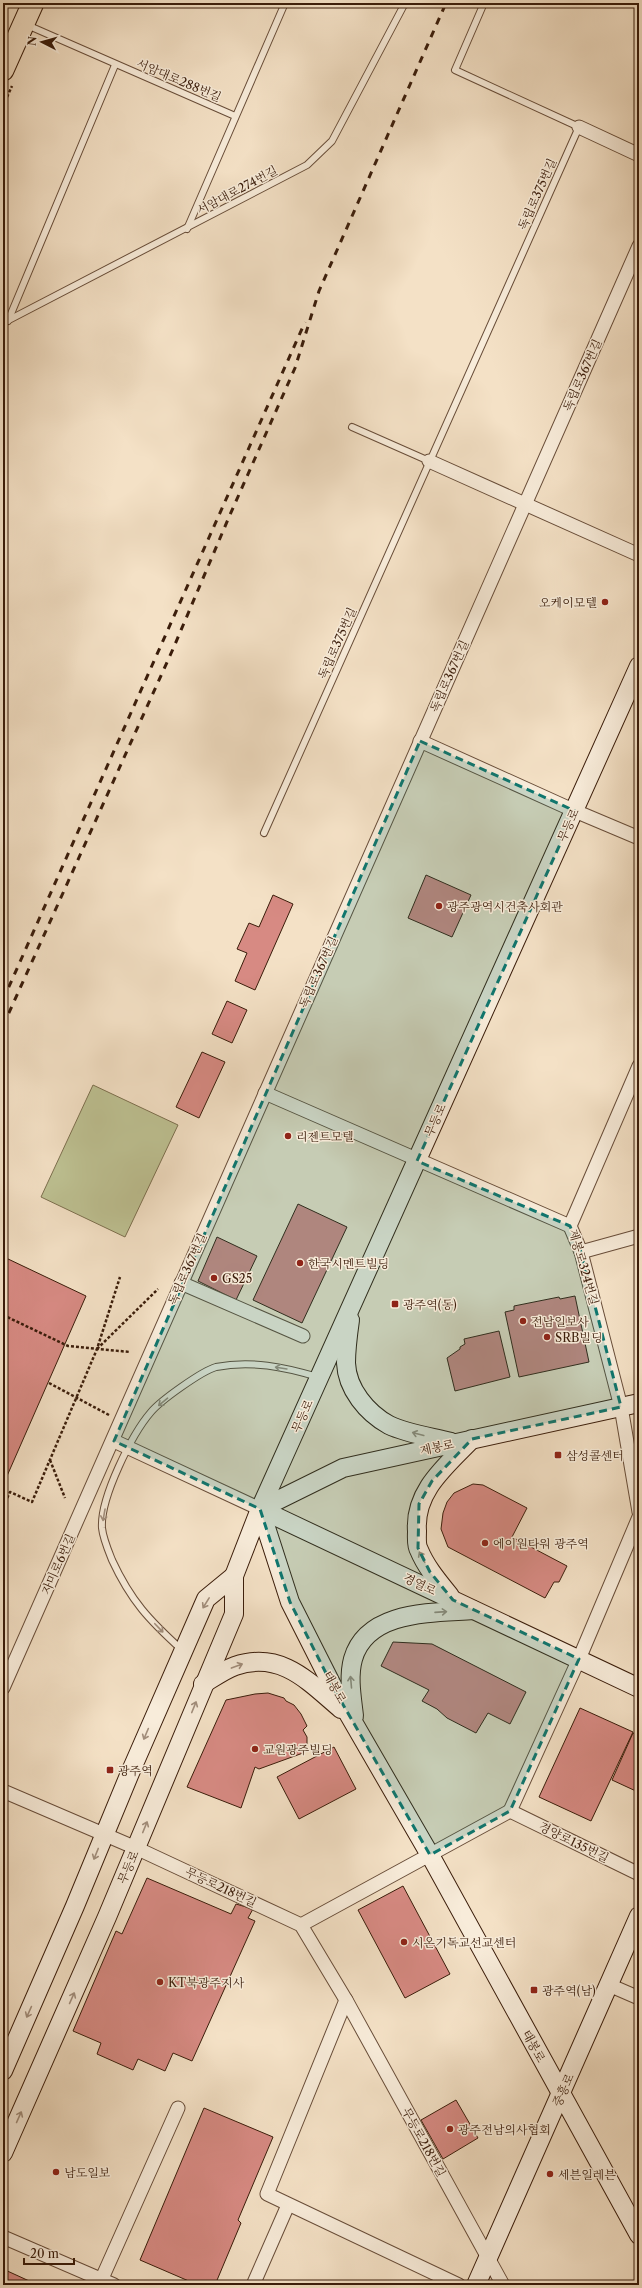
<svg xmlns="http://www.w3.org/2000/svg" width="642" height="2288" font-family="'Libre Caslon Text','Noto Serif KR',serif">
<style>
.green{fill:#bec293;stroke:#7c6f4e}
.building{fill:#d78a83;stroke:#3a1c0a}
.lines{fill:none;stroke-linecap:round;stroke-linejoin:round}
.lane-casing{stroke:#684d39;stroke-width:8}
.street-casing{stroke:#684d39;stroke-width:15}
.secondary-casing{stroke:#3a1c0a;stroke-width:20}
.primary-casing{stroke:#3a1c0a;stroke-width:23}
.path{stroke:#3a1c0a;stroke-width:2.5;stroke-dasharray:3 2;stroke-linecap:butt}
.lane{stroke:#f8ecda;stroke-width:6}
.street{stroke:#f8ecda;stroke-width:13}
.secondary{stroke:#f8ecda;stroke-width:18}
.primary{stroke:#f4e1c6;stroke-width:21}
.rail{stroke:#3a1c0a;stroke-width:3;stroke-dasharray:7 7;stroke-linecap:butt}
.oneway{stroke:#a28e7c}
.marked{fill:#0f766e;fill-opacity:0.2;stroke:#0f766e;stroke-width:3;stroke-dasharray:8 5;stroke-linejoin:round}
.poi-dot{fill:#8f2418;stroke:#f8ecda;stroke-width:1.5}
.labels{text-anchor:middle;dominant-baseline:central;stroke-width:3;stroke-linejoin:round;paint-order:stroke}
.street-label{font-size:12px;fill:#3a1c0a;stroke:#f8ecda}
.poi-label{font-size:12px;fill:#3a1c0a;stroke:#f8ecda;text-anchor:start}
</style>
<rect width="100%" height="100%" fill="#f4e1c6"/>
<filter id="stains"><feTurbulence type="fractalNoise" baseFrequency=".005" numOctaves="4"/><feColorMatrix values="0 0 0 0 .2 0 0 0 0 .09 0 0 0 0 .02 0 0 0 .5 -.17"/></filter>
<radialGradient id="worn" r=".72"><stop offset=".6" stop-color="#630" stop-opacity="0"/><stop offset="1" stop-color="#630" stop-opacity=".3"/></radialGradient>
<path class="green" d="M93,1085l85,40 -53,112 -84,-40z"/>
<g class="building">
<path d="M426,875l45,20 -19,42 -44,-19z"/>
<path d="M273,895l20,9 -38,86 -20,-9 12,-28 -10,-4 12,-26 10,4z"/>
<path d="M227,1001l20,9 -15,33 -20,-9z"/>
<path d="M202,1052l23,10 -26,56 -23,-11z"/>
<path d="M298,1204l49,23 -45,96 -49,-23z"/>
<path d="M217,1237l40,19 -21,44 -38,-19z"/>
<path d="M6,1258l80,38 -79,180 -4,-2v-208z"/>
<path d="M575,1296l14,66 -70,15 -14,-65 9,-2v-4l45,-9 1,2z"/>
<path d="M499,1331l11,46 -55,14 -8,-33 13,-9v-2l5,-3 -1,-5z"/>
<path d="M473,1484l10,1 44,23 -15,29 55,29 -8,16h-5l-9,16 -97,-51 -7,-18 2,-16 4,-11 7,-9z"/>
<path d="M393,1642l39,2 94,48 -16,32 -22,-11 -12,20 -29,-15 -10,-9 -15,-8 7,-11 -48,-24z"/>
<path d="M268,1693l16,5 2,3 8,4 7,9 6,12 -4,4 4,7v8l-4,8 -44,16 -4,-2 -14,41 -54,-21 39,-87 29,-6z"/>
<path d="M580,1708l53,24 -42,89 -52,-24z"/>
<path d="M633,1733l6,3 -1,56 -26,-12z"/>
<path d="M334,1747l22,42 -57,30 -22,-42z"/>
<path d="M147,1878l84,36 5,-10 17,5 -5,9 7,3 -63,140 -19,-8 -8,18 -27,-12 -5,11 -36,-16 4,-11 -28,-12 43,-100 6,3z"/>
<path d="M403,1886l47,88 -45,24 -47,-88z"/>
<path d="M456,2100l22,38 -35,21 -22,-39z"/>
<path d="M204,2108l69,29 -35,83 3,3 -26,62h-17l-58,-25z"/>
<path d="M3,2269l35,16h-35z"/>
</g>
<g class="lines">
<defs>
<g id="lane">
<path d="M27,25l208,91"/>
<path d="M187,229l98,-226"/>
<path d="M8,321l107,-256"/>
<path d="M3,323l304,-158 25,-24 73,-138"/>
<path d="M352,427l77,34"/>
<path d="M264,833l315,-706 -124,-57 29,-67"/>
<path d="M182,1650c-33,-30 -51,-49 -70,-90 -4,-10 -9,-22 -10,-32 -2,-30 30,-94 49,-116 10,-12 51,-41 65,-45 35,-7 68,0 102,10"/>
</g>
<g id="street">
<path d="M579,127l60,28"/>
<path d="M429,461l210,94"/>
<path d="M420,741l155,70 64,27"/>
<path d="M639,1066l-69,160 11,26 40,155 18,105"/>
<path d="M265,1093l305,133"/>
<path d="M581,1252l58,-16"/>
<path d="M181,1283l122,53"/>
<path d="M114,1441l146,68"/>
<path d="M3,1688l636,-1442"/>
<path d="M3,1791l133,57 165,77 45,75 157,285"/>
<path d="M510,1811l69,-152 60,-142"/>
<path d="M510,1811l129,63"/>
<path d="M301,1925l209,-114"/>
<path d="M609,1985l30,13"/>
<path d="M346,2000l-79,194 192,91"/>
<path d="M3,2237l111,48"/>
<path d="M99,2285l79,-177"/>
<path d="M253,2285l35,-80"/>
</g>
<g id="secondary">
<path d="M350,1320c-2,14 -4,29 -4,43 1,26 21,50 43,62 19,9 43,12 62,17"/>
<path d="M260,1509l30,93 44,87 96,166 209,380"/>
<path d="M260,1509l379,179"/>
<path d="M260,1509l83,-41 296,-65"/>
<path d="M450,1596c-12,-15 -24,-29 -31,-46 -3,-5 -2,-13 -2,-19 -3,-40 29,-65 55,-92"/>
<path d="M203,1684c10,-6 21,-14 32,-18 46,-16 74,16 106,43"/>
<path d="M354,1716c-2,-18 -6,-39 -1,-57 14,-49 80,-46 120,-49"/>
<path d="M3,2071l72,-165 55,-133 76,-174 28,-23"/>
<path d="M3,2153l104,-236 127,-303v-38l26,-67 379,-843"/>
<path d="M476,2285l163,-369"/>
</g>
<path id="primary" d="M3,70l30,-67"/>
</defs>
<use href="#lane" class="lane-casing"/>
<use href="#street" class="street-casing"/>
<use href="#secondary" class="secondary-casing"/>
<use href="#primary" class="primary-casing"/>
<g class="path">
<path d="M3,106l9,-20"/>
<path d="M3,1315l65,31 62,6"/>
<path d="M97,1349l61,-60"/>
<path d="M49,1383l60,32"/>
<path d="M50,1460l15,38"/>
<path d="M3,1507l7,-15 22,10 65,-153 23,-72"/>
</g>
<use href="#lane" class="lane"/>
<use href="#street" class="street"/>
<use href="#secondary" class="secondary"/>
<use href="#primary" class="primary"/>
<g class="rail">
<path d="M3,1000l302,-678"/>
<path d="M3,1026l170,-377 56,-132 66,-149 24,-77 127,-288"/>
</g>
</g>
<defs><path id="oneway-shaft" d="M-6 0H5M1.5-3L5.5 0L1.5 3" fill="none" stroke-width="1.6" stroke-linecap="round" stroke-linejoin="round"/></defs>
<g class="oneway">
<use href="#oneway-shaft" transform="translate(281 1368) rotate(-171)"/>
<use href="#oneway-shaft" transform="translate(163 1402) rotate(140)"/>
<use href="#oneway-shaft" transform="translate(418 1434) rotate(-165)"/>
<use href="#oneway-shaft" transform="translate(104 1515) rotate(100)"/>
<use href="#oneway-shaft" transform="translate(422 1557) rotate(-118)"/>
<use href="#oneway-shaft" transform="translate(206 1603) rotate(122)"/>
<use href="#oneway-shaft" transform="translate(441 1612) rotate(-4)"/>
<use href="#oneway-shaft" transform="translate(159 1628) rotate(46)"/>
<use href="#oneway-shaft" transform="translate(237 1666) rotate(-20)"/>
<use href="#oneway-shaft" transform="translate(351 1682) rotate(-95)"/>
<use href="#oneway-shaft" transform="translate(194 1707) rotate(-68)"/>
<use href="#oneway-shaft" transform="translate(146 1734) rotate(113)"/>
<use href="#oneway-shaft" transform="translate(145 1827) rotate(-68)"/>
<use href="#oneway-shaft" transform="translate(96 1854) rotate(112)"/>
<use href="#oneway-shaft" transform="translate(72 1998) rotate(-66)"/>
<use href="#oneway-shaft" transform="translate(29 2012) rotate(114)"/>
<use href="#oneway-shaft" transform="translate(19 2117) rotate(-66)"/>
</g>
<path class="marked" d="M420,741l155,70 -158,350 153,65 11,26 40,155 -149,32 -40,42 -13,23 -1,44 12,24 23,28 126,59 -69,152 -80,44 -96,-166 -44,-87 -30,-93 -146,-68z"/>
<g class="poi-dot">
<circle cx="605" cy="602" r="4"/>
<circle cx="439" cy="906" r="4"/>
<circle cx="288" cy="1136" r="4"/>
<circle cx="300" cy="1263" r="4"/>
<circle cx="214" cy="1278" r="4"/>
<rect x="391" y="1300" width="8" height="8" rx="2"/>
<circle cx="523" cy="1321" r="4"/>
<circle cx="547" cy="1337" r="4"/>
<rect x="554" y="1451" width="8" height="8" rx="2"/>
<circle cx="485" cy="1543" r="4"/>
<circle cx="255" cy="1749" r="4"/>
<rect x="106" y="1766" width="8" height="8" rx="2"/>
<circle cx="404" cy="1942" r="4"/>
<circle cx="160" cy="1982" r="4"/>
<rect x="530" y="1986" width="8" height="8" rx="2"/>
<circle cx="450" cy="2129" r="4"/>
<circle cx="56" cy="2172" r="4"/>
<circle cx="550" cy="2174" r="4"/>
</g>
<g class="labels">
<g class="street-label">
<text transform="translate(179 80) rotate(23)">서암대로288번길</text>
<text transform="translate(237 190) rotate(-28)">서암대로274번길</text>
<text transform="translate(537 194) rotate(-66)">독립로375번길</text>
<text transform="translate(582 375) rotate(-66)">독립로367번길</text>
<text transform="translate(337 643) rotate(-66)">독립로375번길</text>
<text transform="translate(449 676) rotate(-66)">독립로367번길</text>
<text transform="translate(568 825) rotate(-66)">무등로</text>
<text transform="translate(318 972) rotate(-66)">독립로367번길</text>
<text transform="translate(435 1120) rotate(-66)">무등로</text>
<text transform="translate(584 1267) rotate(74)">제봉로324번길</text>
<text transform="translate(187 1269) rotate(-66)">독립로367번길</text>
<text transform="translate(302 1416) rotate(-66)">무등로</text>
<text transform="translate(437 1447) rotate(-12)">제봉로</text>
<text transform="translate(58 1564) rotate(-66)">자미로6번길</text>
<text transform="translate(420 1584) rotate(25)">경열로</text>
<text transform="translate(335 1687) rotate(61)">태봉로</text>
<text transform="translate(574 1842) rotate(26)">경양로135번길</text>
<text transform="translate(128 1867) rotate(-67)">무등로</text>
<text transform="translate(221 1887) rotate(25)">무등로218번길</text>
<text transform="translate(534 2046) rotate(61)">태봉로</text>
<text transform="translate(563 2090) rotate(-66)">중흥로</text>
<text transform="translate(424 2142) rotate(61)">무등로218번길</text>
</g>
<g class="poi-label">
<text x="597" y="602" text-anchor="end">오케이모텔</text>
<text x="447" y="906">광주광역시건축사회관</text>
<text x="296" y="1136">리젠트모텔</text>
<text x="308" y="1263">한국시멘트빌딩</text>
<text x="222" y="1278">GS25</text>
<text x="403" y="1304">광주역(동)</text>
<text x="531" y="1321">전남일보사</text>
<text x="555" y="1337">SRB빌딩</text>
<text x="566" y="1455">삼성콜센터</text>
<text x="493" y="1543">에이원타워 광주역</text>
<text x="263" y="1749">교원광주빌딩</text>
<text x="118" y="1770">광주역</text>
<text x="412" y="1942">시온기독교선교센터</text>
<text x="168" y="1982">KT북광주지사</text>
<text x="542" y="1990">광주역(남)</text>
<text x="458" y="2129">광주전남의사협회</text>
<text x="64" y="2172">남도일보</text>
<text x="558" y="2174">세븐일레븐</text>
</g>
</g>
<rect width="642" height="2288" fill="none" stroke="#f4e1c6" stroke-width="16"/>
<rect x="4" y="4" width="634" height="2280" fill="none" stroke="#3a1c0a" stroke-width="2"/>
<rect x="8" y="8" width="626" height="2272" fill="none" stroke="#3a1c0a"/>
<g transform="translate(42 42) rotate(276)" stroke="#f8ecda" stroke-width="3" paint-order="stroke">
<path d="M0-3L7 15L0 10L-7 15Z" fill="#3a1c0a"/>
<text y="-6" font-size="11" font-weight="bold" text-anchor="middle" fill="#3a1c0a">N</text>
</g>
<path d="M24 2258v6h50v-6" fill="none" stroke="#3a1c0a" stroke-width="2"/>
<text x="30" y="2258" font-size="12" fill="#3a1c0a" stroke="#f8ecda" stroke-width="3" paint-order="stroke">20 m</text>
<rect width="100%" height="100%" filter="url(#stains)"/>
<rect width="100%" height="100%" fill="url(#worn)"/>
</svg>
